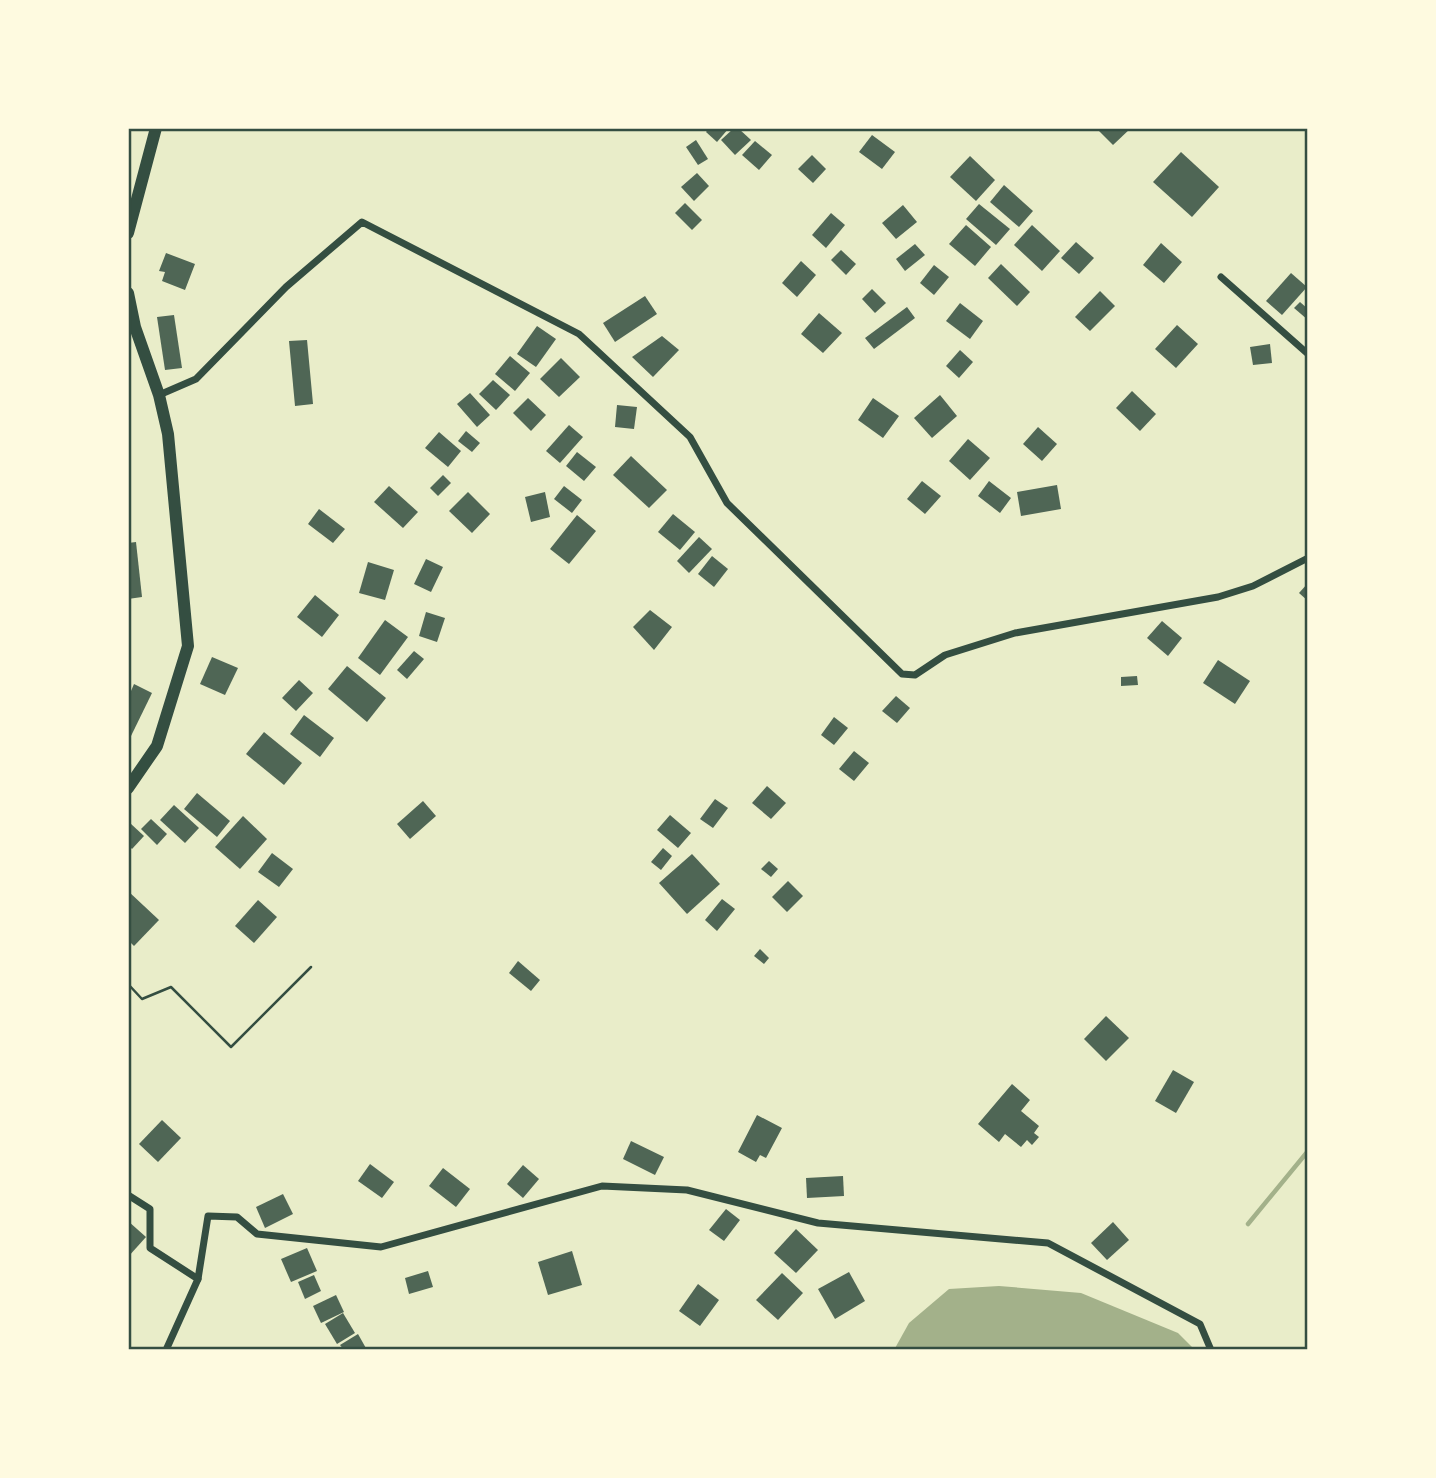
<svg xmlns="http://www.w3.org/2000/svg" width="1436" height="1478" font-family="Lato,sans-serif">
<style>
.water{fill:#a3b18a}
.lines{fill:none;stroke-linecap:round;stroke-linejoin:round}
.stream{stroke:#a3b18a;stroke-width:4.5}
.building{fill:#4f6655}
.path{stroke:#344e41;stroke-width:2.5}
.minor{stroke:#344e41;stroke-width:7}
.primary{stroke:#344e41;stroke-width:12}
.neatline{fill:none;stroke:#344e41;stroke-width:2.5}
</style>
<rect width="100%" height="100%" fill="#e9edc9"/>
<path class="water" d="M999,1286l82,7 97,40 17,17h-301l15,-27 40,-34z"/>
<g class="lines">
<path class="stream" d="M1248,1224l60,-73"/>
</g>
<g class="building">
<path d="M709,128h20l-12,14 -11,-10z"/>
<path d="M734,128h4l13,12 -16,15 -14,-15z"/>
<path d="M1096,128h35l-18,17z"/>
<path d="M872,135l23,17 -13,17 -23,-17z"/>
<path d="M696,140l12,19 -10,6 -12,-18z"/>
<path d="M755,141l17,14 -13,15 -17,-15z"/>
<path d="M1181,152l38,35 -27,30 -39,-35z"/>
<path d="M812,155l14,14 -13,14 -15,-14z"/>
<path d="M970,156l25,24 -19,21 -26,-24z"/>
<path d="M697,173l12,13 -15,15 -13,-14z"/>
<path d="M1004,185l29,26 -14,16 -29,-25z"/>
<path d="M685,203l17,17 -10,10 -17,-17z"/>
<path d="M979,204l31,25 -14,16 -30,-26z"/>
<path d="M903,205l14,17 -21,17 -14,-16z"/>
<path d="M831,213l14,12 -19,23 -14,-13z"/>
<path d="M966,225l25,22 -16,19 -26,-22z"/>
<path d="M1032,225l28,26 -18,20 -28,-26z"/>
<path d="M1076,242l18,16 -15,16 -18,-16z"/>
<path d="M1161,243l21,19 -18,21 -21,-18z"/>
<path d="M915,244l10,11 -20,16 -9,-12z"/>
<path d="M841,250l15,14 -10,11 -15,-15z"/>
<path d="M166,253l29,11 -10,26 -23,-9 3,-9 -6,-1z"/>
<path d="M801,261l15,14 -19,22 -15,-14z"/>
<path d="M1001,264l29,28 -13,14 -29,-28z"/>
<path d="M934,265l15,12 -15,18 -14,-12z"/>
<path d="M1291,273l16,14 -25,28 -16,-14z"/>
<path d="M872,289l14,14 -11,10 -13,-14z"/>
<path d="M1100,291l15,15 -25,25 -15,-14z"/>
<path d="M645,296l12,18 -42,28 -12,-19z"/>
<path d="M1300,302l8,7v11l-14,-12z"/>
<path d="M960,303l23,18 -13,18 -24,-18z"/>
<path d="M907,307l8,11 -41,31 -9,-11z"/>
<path d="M819,313l23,20 -19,20 -22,-19z"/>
<path d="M174,315l8,53 -17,2 -8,-53z"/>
<path d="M1177,325l21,19 -22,24 -21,-19z"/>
<path d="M537,326l19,13 -20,28 -19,-13z"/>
<path d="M662,336l17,14 -26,27 -21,-20z"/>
<path d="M307,340l6,64 -18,2 -6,-65z"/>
<path d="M1270,344l2,19 -19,2 -3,-18z"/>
<path d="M960,350l13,12 -14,16 -13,-12z"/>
<path d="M510,356l20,17 -15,18 -20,-17z"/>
<path d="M561,358l19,19 -21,20 -19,-18z"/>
<path d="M493,380l17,15 -14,15 -17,-16z"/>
<path d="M1132,391l24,23 -16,17 -24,-23z"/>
<path d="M470,393l20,22 -13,12 -20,-23z"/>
<path d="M940,395l17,21 -25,22 -18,-20z"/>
<path d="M528,398l18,17 -15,16 -18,-18z"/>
<path d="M873,398l26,18 -16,22 -25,-18z"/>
<path d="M617,405l20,2 -3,22 -19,-2z"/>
<path d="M569,425l14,12 -23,26 -14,-12z"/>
<path d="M1038,427l19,17 -15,17 -19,-17z"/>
<path d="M466,431l14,12 -8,9 -14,-11z"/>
<path d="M439,432l22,19 -13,16 -23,-19z"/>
<path d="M968,439l22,19 -20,22 -21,-19z"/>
<path d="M577,452l19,15 -12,14 -18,-15z"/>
<path d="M631,456l36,34 -18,18 -36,-33z"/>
<path d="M443,475l8,8 -13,13 -8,-8z"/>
<path d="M922,481l19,15 -16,18 -18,-15z"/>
<path d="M989,481l22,17 -11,15 -22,-17z"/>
<path d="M1057,485l4,24 -40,7 -4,-24z"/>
<path d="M389,486l29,26 -15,16 -29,-26z"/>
<path d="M564,486l18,14 -10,13 -18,-14z"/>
<path d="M468,492l22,22 -18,19 -23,-22z"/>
<path d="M545,492l5,25 -19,5 -6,-25z"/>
<path d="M319,509l26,20 -12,14 -25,-19z"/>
<path d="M673,514l22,18 -15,18 -22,-18z"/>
<path d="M577,515l19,16 -27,33 -19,-15z"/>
<path d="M699,537l13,12 -23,24 -12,-12z"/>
<path d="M136,542l6,55 -14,2v-56z"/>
<path d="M712,556l16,13 -14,18 -16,-13z"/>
<path d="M426,559l17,8 -12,25 -17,-8z"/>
<path d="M368,562l26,8 -9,30 -26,-7z"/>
<path d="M1308,583v18l-9,-8z"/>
<path d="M315,595l24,20 -17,22 -25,-20z"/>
<path d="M650,610l22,17 -18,23 -21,-23z"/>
<path d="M426,612l19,6 -8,24 -18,-6z"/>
<path d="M385,620l23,17 -28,38 -22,-17z"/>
<path d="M1162,621l20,17 -14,18 -21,-18z"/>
<path d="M414,651l10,8 -17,20 -10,-9z"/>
<path d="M212,657l26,11 -13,27 -25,-11z"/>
<path d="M1218,660l32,21 -15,23 -32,-21z"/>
<path d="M347,666l39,32 -19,24 -39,-33z"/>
<path d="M1137,676l1,9 -17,1v-9z"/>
<path d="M299,680l14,13 -17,18 -14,-13z"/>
<path d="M134,684l18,9 -21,43 -3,-2v-36z"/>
<path d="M896,696l14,12 -13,15 -15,-12z"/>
<path d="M304,715l30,23 -14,19 -30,-23z"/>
<path d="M834,717l14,11 -14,17 -13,-10z"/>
<path d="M264,732l38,31 -18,22 -38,-31z"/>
<path d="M854,751l15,12 -15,18 -15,-12z"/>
<path d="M767,786l19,17 -15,16 -19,-16z"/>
<path d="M197,793l33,28 -13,16 -33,-28z"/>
<path d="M715,799l13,9 -15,20 -13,-9z"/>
<path d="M423,801l13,15 -26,23 -13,-15z"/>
<path d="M174,805l25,23 -14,15 -25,-23z"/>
<path d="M670,815l21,18 -13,15 -21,-18z"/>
<path d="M243,816l24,23 -27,30 -25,-22z"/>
<path d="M151,819l16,15 -10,11 -16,-16z"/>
<path d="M130,823l14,13 -12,13 -4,-4z"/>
<path d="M663,848l9,8 -11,14 -10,-8z"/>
<path d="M272,853l21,16 -14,18 -21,-15z"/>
<path d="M692,854l28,30 -33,30 -28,-31z"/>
<path d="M769,861l9,8 -7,8 -10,-8z"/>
<path d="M788,881l15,15 -16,16 -15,-15z"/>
<path d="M128,891l31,29 -25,26 -6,-6z"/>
<path d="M722,899l13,10 -18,22 -12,-11z"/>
<path d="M258,900l19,17 -23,26 -19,-17z"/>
<path d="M760,949l9,9 -5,6 -10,-8z"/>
<path d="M518,961l22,19 -9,11 -22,-18z"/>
<path d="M1106,1016l23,22 -23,23 -22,-22z"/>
<path d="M1173,1070l21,12 -18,31 -21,-12z"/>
<path d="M1012,1084l18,16 -9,11 18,15 -5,7 5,4 -7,8 -5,-5 -6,7 -16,-13 -6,8 -21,-18z"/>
<path d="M757,1115l25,13 -16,30 -6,-3 -4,7 -18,-10z"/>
<path d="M162,1120l19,18 -23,24 -19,-18z"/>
<path d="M631,1141l33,16 -9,18 -32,-16z"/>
<path d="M370,1164l24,18 -12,16 -24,-17z"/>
<path d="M523,1165l16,14 -16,19 -16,-14z"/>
<path d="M443,1168l27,21 -14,18 -27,-21z"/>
<path d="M843,1176l1,20 -37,2 -1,-20z"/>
<path d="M283,1194l10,20 -28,14 -9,-21z"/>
<path d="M726,1209l14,11 -16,21 -15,-11z"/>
<path d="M128,1221l18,16 -18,20z"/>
<path d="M1113,1222l16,18 -22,20 -16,-17z"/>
<path d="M796,1229l22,21 -22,23 -22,-20z"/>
<path d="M307,1248l10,23 -26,11 -10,-23z"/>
<path d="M572,1251l10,34 -34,10 -10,-33z"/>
<path d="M428,1271l5,16 -24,7 -4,-16z"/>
<path d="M849,1272l16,29 -30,18 -17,-30z"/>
<path d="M782,1273l21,20 -25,27 -22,-20z"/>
<path d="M314,1275l7,16 -16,8 -7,-17z"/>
<path d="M698,1284l21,16 -19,26 -21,-15z"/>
<path d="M336,1295l8,17 -23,11 -8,-17z"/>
<path d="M343,1313l12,20 -18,11 -12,-20z"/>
<path d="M358,1334l9,16h-23l-4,-5z"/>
</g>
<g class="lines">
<path class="path" d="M128,984l14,15 29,-12 60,60 80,-80"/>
<g class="minor">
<path d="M1221,277l87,77"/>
<path d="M159,395l37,-16 90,-92 76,-65 217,112 111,103 37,66 175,171 13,1 30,-20 70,-22 203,-36 35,-11 55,-28"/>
<path d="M128,1195l22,14v39l48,31 -32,71"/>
<path d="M198,1279l10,-63 29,1 20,17 124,13 221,-61 85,4 131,33 230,20 152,81 11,26"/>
</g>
<g class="primary">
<path d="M128,233l28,-105"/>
<path d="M128,293l7,34 24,68 9,39 20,212 -31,100 -29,42"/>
</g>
</g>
<rect width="1436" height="1478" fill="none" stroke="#fefae0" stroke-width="259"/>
<rect x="130" y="130" width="1176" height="1218" class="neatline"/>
</svg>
